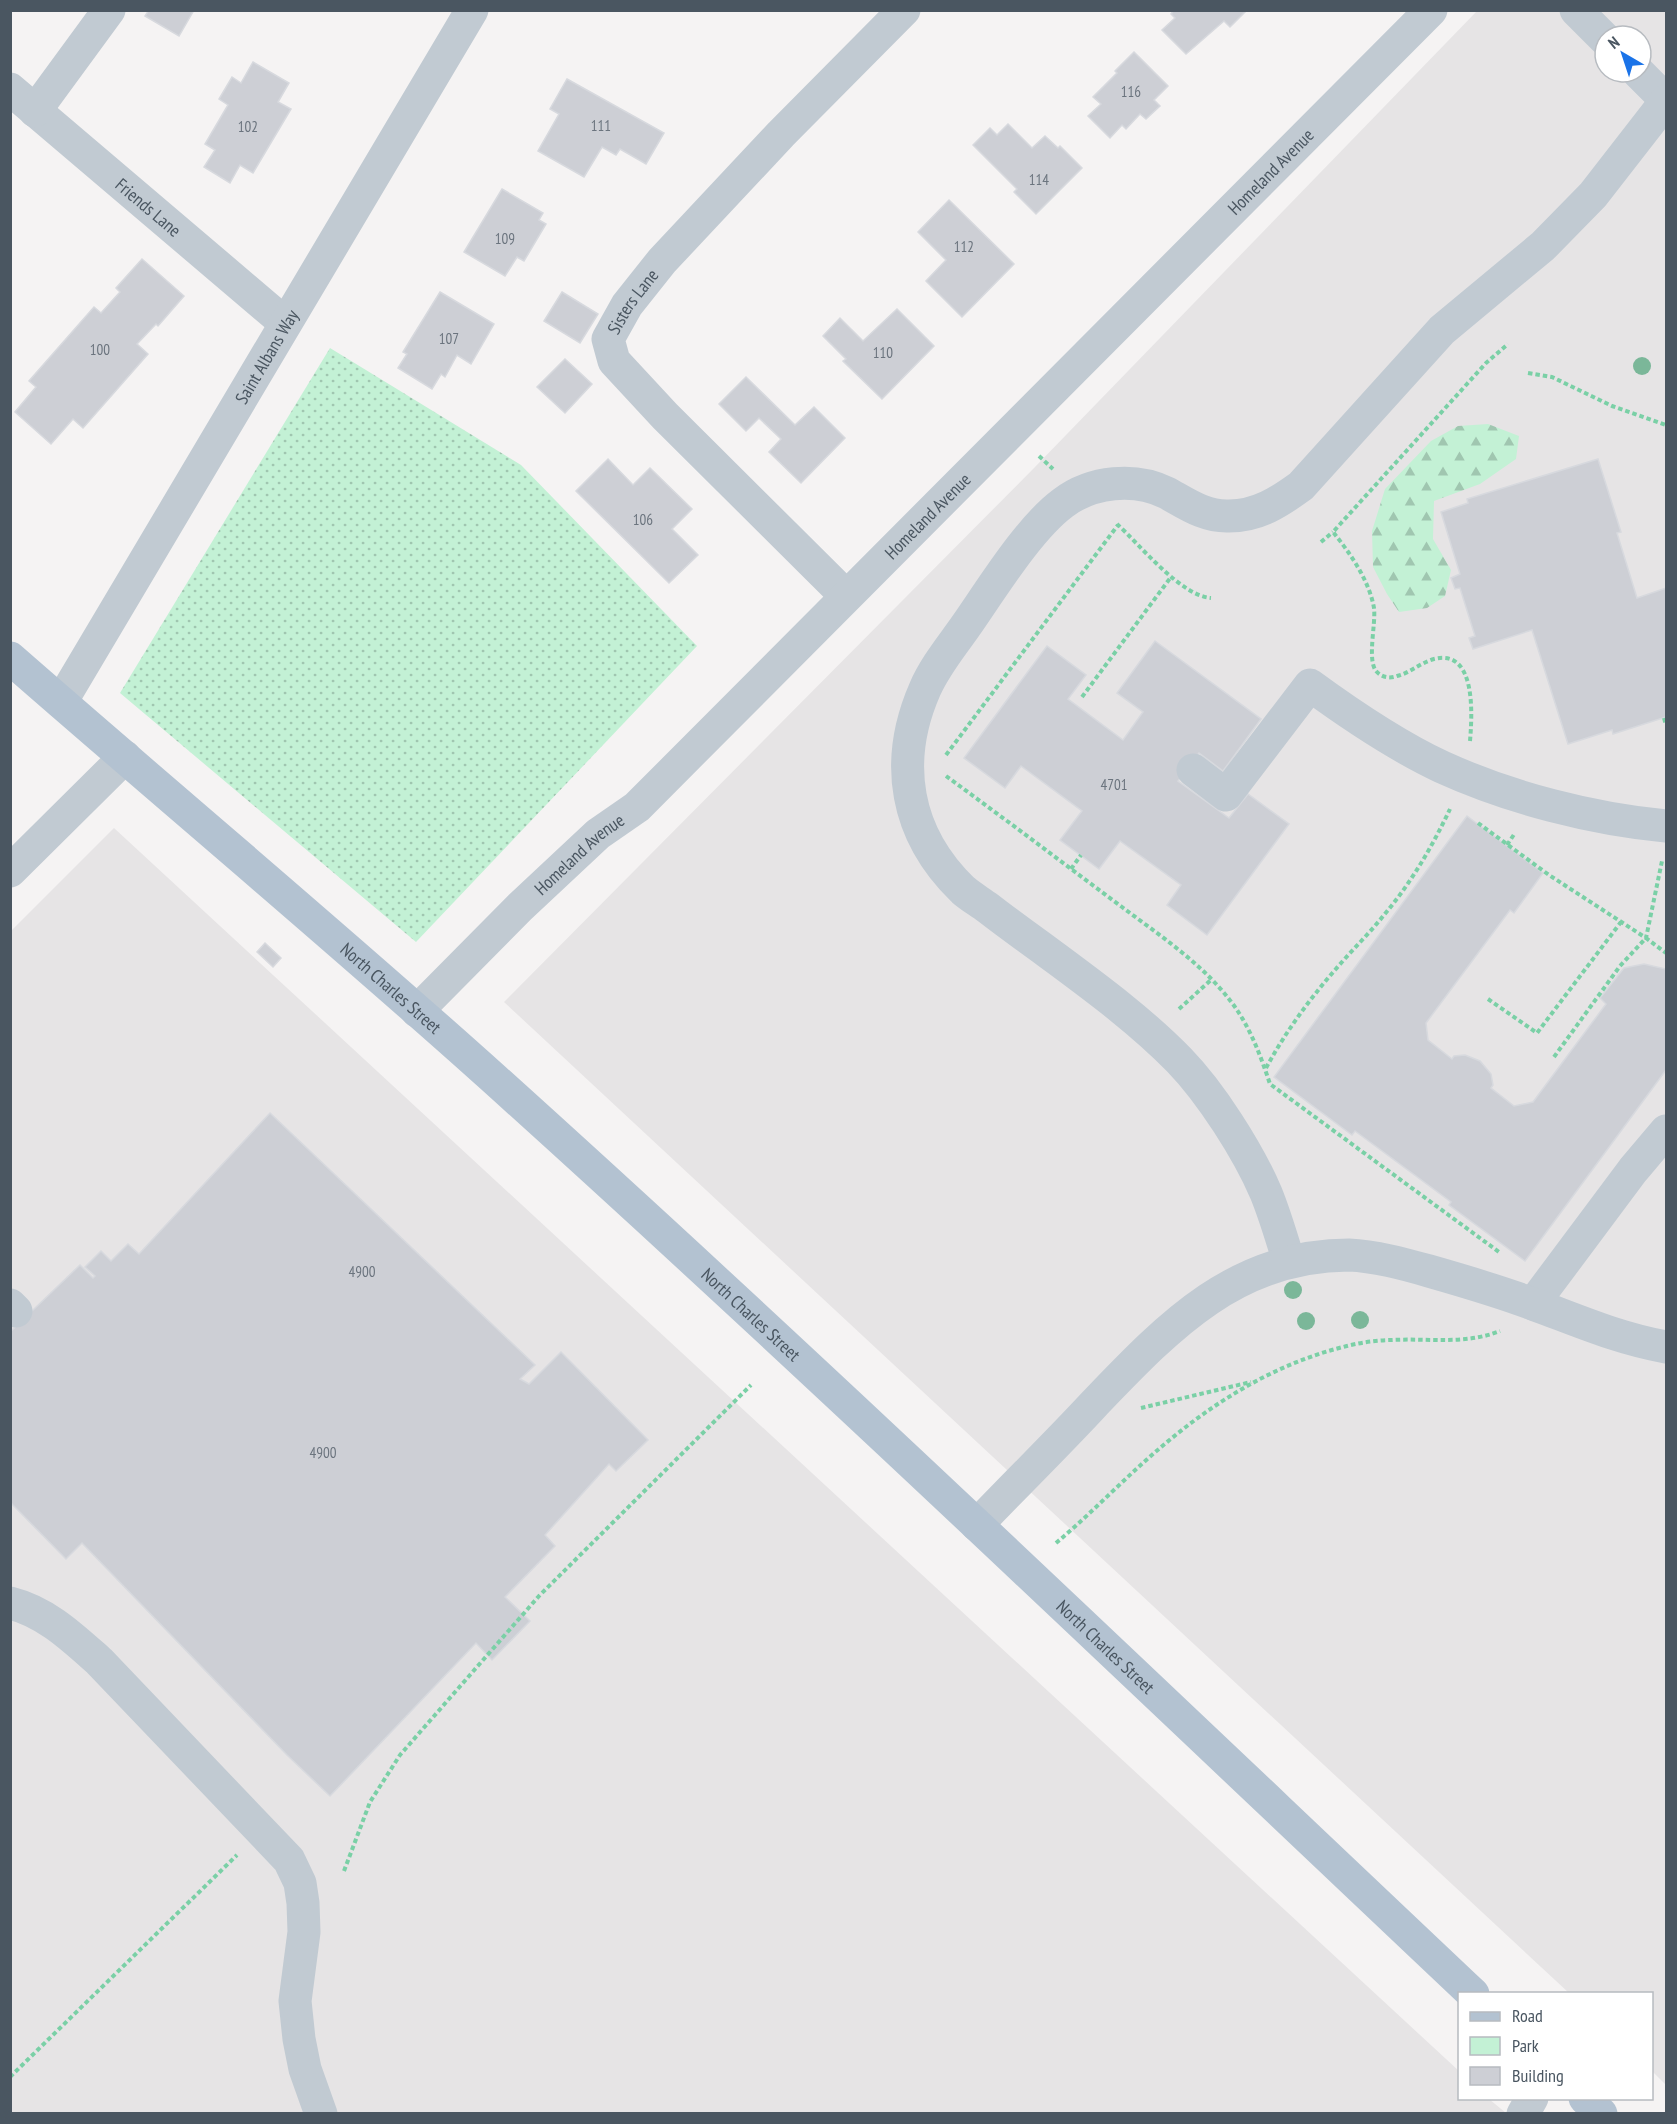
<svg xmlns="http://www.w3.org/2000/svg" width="1677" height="2124" font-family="'PT Sans Narrow',sans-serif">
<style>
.education{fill:#e6e4e5;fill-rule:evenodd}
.green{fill:url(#green-dots)}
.forest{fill:url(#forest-firs)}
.building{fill:#cdcfd5;stroke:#d7d9de;stroke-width:1.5}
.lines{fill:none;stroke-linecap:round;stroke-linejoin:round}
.path{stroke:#7ad0a6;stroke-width:4;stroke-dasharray:4.5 3;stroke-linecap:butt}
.minor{stroke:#c1cad2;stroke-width:33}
.major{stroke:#b3c2d1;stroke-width:33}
.tree{fill:#7bb799}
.labels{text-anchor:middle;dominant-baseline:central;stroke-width:4.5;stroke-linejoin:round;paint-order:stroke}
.number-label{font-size:15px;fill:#6b747e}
.street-label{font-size:18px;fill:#4a5661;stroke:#fff}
</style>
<defs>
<pattern id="green-dots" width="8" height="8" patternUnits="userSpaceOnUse" patternTransform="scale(1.5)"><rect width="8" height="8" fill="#c3f1d5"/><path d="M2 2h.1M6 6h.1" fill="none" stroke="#a0c6b0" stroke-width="1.8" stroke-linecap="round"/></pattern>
<pattern id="forest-firs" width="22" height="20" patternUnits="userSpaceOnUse" patternTransform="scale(1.5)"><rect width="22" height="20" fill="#c3f1d5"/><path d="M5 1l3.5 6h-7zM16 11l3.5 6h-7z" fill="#a0c6b0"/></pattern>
</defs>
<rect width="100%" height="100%" fill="#f5f3f3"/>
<g class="education">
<path d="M1477,11h189v2074l-14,-14v-77l-83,-1 -1065,-991 531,-535zM1605,36h36v36h-36z"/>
<path d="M114,828l1345,1243 1,27 29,1 17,14 -1495,1v-1183z"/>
</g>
<path class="green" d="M330,348l191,117 176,181 -281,296 -296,-249z"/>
<path class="forest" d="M1488,424l31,12 -3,23 -36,25 -46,17 -1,38 18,31 -6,26 -18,12 -28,4 -12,-18 -14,-27 -1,-36 13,-42 46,-48 27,-15z"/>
<g class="building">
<path d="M149,10h45l-15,26 -34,-20z"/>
<path d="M1174,10h73l-17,17 -6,-6 -38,33 -24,-24 13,-12 -4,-4z"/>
<path d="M1134,52l34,34 -14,14 6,6 -14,13 -6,-5 -14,15 -4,-4 -12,13 -22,-22 13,-12 -8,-7 24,-24 -2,-2z"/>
<path d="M253,62l36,21 -11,19 13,7 -38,64 -13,-8 -10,18 -26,-16 11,-17 -10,-6 23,-39 -9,-6 13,-22 9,6z"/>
<path d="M567,79l97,54 -18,31 -26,-15 -4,6 -14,-8 -18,30 -46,-26 21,-37 -9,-5z"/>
<path d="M1008,124l24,24 13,-12 13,12 2,-2 22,22 -46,46 -22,-22 3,-3 -44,-44 17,-17 7,7z"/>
<path d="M502,189l41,24 -4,7 7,4 -22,37 -7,-4 -12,19 -41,-24z"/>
<path d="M949,200l65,64 -52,53 -36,-36 20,-21 -28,-28z"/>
<path d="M142,259l42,37 -26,30 -2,-2 -19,20 11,10 -65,74 -10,-9 -22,25 -36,-32 21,-25 -7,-6 65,-74 7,6 19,-21 -4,-4z"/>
<path d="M440,292l54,32 -23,40 -14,-9 -12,22 -4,-3 -9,15 -34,-21 9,-14 -4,-2z"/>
<path d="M562,292l36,22 -18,29 -36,-22z"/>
<path d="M897,309l37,37 -52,53 -39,-38 3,-2 -23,-23 17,-18 23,23z"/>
<path d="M565,359l27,25 -27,29 -28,-26z"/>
<path d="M746,377l49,48 19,-18 31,31 -44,45 -32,-31 12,-13 -22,-21 -13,13 -27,-27z"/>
<path d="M608,459l25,26 17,-17 42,41 -20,20 26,26 -29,28 -93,-92z"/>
<path d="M1598,459l23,73 -4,1 20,65 29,-10v129l-53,17 -1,-4 -44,14 -36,-114 -59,19 -4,-11 6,-2 -15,-48 -5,1 -4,-11 9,-4 -19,-62 27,-9 -1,-4z"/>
<path d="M1155,641l106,78 -38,52 -24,-18 -21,28 51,37 19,-24 41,30 -82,111 -40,-30 14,-20 -61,-44 -21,28 -39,-29 22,-29 -61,-45 -16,22 -41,-30 83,-112 39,29 -18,24 55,41 20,-28 -26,-19z"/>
<path d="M1467,816l76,57 -29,40 -4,-3 -84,113 2,17 24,19 2,-3 11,-1 15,6 11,13 2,11 -2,3 23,18 19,-4 73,-98 -6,-6 24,-30 20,-4 22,5v101l-141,191 -76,-56 2,-3 -96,-71 -3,4 -78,-58z"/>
<path d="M265,943l16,15 -8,9 -16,-15z"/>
<path d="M270,1113l265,252 -15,14 9,5 32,-32 87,88 -32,31 -7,-7 -64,71 10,11 -50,51 25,24 -38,39 -16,-17 -146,153 -43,-41 -205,-212 -16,16 -56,-57v-170l70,-67 13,13 2,-2 -10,-9 16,-16 10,10 17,-17 11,10z"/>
</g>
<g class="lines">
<g class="path">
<path d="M1528,373l24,4 60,29 54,19"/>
<path d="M1039,456l14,13"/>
<path d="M1117,524c23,21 64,72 94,74"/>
<path d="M1321,542l12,-10"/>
<path d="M1082,697l89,-120"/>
<path d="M1664,718l2,7"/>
<path d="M1470,741c2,-24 7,-93 -36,-82 -14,4 -24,14 -37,17 -8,3 -16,1 -21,-5 -9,-12 0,-47 -2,-63 -5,-28 -24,-55 -41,-76l153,-169 22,-19"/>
<path d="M946,755l172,-230"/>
<path d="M946,776c59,43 117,87 176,131 37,28 78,55 107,92 20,25 31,55 41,85l229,168"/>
<path d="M1478,823l71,52 97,63 16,-77"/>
<path d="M1507,845l8,-12"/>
<path d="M1071,869l10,-14"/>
<path d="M1488,999l49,34 84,-111"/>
<path d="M1179,1009l33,-30"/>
<path d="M1554,1057l66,-91 26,-28 20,15"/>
<path d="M1266,1068c19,-35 42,-67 69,-98 16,-19 34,-36 49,-55 27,-32 48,-68 66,-106"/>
<path d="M1141,1408l110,-26"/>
<path d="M1056,1543c30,-25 58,-54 87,-80 57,-52 124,-97 200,-116 15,-4 33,-7 49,-7 37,-2 73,5 108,-9"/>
<path d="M344,1871l26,-69 30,-47 139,-159 212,-211"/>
<path d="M10,2077l227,-222"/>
</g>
<g class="minor">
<path d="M1576,10l29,29"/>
<path d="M1638,72l28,28"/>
<path id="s1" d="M10,89l275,234"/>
<path d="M35,111l74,-101"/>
<path id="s2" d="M846,596l-181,-180 -51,-55 -6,-22 19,-34 35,-44 119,-127 123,-124"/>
<path id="s3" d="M61,702l411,-692"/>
<path d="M1193,770l33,25 84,-110c41,30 85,60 132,82 68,31 150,52 224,59"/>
<path d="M10,871l115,-114"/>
<path id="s4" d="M417,1011l103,-104 78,-73 39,-27 794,-797"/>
<path d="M1289,1262c-7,-23 -14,-47 -23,-69 -18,-42 -55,-100 -87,-133 -41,-42 -90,-77 -137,-112 -18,-13 -36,-26 -54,-40 -8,-6 -17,-11 -25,-18 -58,-56 -70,-128 -38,-201 10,-23 26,-42 40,-62 26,-37 63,-98 98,-124 29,-22 72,-26 104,-10 20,11 38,24 62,23 29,0 50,-14 72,-30l141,-156 101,-84 50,-51 73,-94"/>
<path d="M1533,1304l100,-134 33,-39"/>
<path d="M10,1305l6,6"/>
<path d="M977,1525c39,-41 79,-80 117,-121 73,-76 141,-149 255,-149 26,1 55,9 80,16 35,10 70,20 104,33 46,17 84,34 133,43"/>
<path d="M10,1603c36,9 62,34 89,58l190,199 11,23 3,20 1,29 -9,69 4,38 6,30 16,45"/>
<path d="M1523,2114l9,-16"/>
</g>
<g class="major">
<path id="s5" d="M10,658c160,140 323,276 481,418 333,300 656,610 982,918"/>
<path d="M1585,2098l16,16"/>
</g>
</g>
<g class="tree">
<circle cx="1642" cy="366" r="9"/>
<circle cx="1293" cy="1290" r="9"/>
<circle cx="1360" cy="1320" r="9"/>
<circle cx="1306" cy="1321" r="9"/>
</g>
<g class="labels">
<g class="number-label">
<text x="1131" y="91">116</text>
<text x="601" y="125">111</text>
<text x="248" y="126">102</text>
<text x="1039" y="179">114</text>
<text x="505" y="238">109</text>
<text x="964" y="246">112</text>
<text x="449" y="338">107</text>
<text x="100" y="349">100</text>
<text x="883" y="352">110</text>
<text x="643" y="519">106</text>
<text x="1114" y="784">4701</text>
<text x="362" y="1271">4900</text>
<text x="323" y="1452">4900</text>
</g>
<g class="street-label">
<text stroke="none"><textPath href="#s4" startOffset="1198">Homeland Avenue</textPath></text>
<text stroke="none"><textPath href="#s1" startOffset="182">Friends Lane</textPath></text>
<text stroke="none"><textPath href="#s2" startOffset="398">Sisters Lane</textPath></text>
<text stroke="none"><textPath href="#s3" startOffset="402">Saint Albans Way</textPath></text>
<text stroke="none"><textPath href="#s4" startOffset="712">Homeland Avenue</textPath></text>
<text stroke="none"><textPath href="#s4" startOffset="226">Homeland Avenue</textPath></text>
<text stroke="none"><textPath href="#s5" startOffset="504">North Charles Street</textPath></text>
<text stroke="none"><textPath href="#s5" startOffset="990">North Charles Street</textPath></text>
<text stroke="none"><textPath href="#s5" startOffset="1476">North Charles Street</textPath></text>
</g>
</g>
<rect width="1677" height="2124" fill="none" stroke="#4a5661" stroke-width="24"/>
<rect x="1458" y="1992" width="195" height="108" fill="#ffffff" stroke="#b7bbc0" stroke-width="1.5"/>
<rect x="1470" y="2012" width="30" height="9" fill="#b3c2d1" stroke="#b7bbc0" stroke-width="1.5"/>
<text x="1512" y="2022" font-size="18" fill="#4a5661">Road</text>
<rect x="1470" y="2037" width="30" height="18" fill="#c3f1d5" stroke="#b7bbc0" stroke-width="1.5"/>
<text x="1512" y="2052" font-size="18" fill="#4a5661">Park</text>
<rect x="1470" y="2067" width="30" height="18" fill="#cdcfd5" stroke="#b7bbc0" stroke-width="1.5"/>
<text x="1512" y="2082" font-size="18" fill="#4a5661">Building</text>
<g transform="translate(1623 54) rotate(321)"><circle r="28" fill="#ffffff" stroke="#b7bbc0" stroke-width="1.5"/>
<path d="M0-4.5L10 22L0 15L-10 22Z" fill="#1a73e8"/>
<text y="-9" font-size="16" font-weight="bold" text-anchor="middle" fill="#4a5661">N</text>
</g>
</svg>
